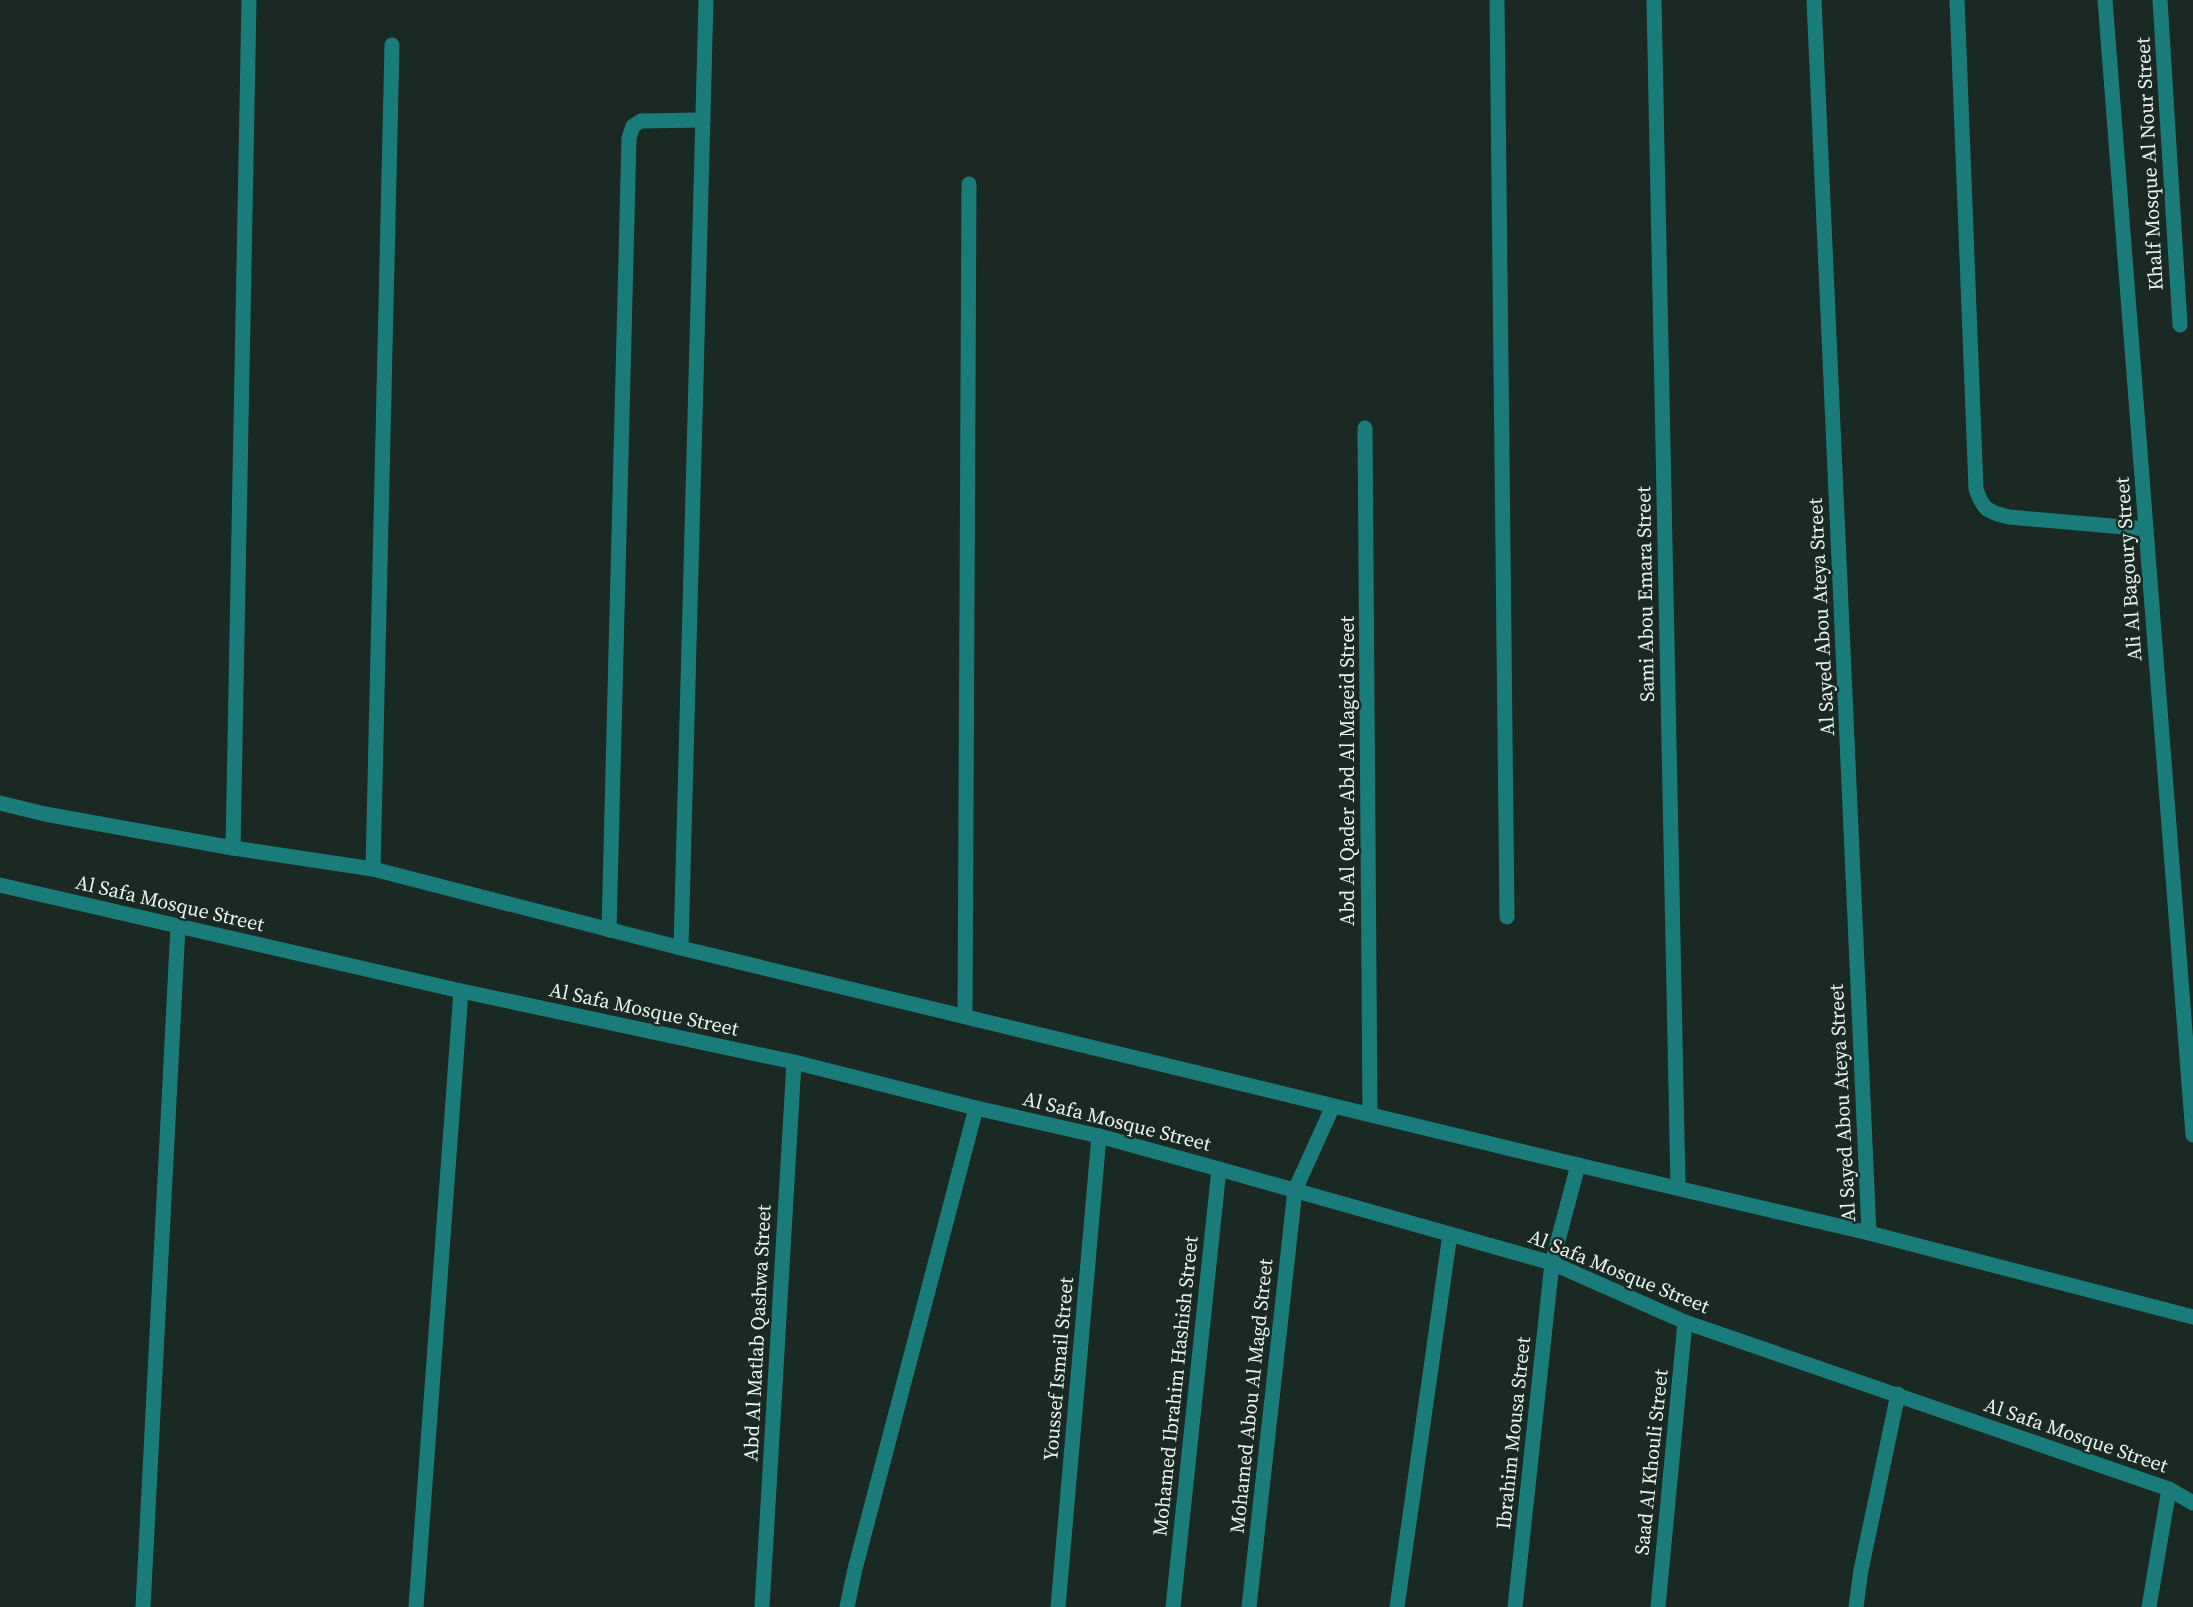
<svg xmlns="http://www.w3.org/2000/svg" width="2193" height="1607" font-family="'Source Serif 4',serif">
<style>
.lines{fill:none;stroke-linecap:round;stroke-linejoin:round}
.street{stroke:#197c7b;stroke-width:15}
.labels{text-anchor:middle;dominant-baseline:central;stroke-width:5;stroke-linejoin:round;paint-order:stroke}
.street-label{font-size:20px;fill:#eaf3ef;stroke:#1b2924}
</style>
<rect width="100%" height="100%" fill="#1b2924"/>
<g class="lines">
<g class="street">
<path d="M1497,0l10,917"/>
<path d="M1654,0l24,1188"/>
<path d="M1814,0l55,1233"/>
<path d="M1957,0l19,489c7,21 12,23 33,28l137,12"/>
<path d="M2105,0l88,1135"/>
<path d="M2160,0l20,325"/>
<path d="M1365,428l5,686"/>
<path d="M0,803l45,11 188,34 140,21 308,79 897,217 291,68 324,84"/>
<path d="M233,848l16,-848"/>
<path d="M373,869l19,-824"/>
<path d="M0,885l461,106 333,71 182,46 123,28 120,33 333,94 133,59 484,167 24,14"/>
<path d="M609,930l20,-792 4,-12 8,-5 62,-1"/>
<path d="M681,948l25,-948"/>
<path d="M965,1016l4,-832"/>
<path d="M143,1607l35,-681"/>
<path d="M416,1607l45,-616"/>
<path d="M762,1607l32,-545"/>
<path d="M847,1607l8,-38 121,-461"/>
<path d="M1058,1607l41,-471"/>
<path d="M1173,1607l46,-438"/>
<path d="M1249,1607l46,-417 38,-84"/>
<path d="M1397,1607l53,-373"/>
<path d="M1515,1607l37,-344 26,-98"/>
<path d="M1658,1607l27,-285"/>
<path d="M1856,1607l5,-37 37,-176"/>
<path d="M2149,1607l20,-118"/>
</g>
</g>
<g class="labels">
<g class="street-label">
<text transform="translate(2149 164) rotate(-93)">Khalf Mosque Al Nour Street</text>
<text transform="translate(2128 569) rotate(-94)">Ali Al Bagoury Street</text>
<text transform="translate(1645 594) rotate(-91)">Sami Abou Emara Street</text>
<text transform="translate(1821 617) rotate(-93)">Al Sayed Abou Ateya Street</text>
<text transform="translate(1347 771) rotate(-90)">Abd Al Qader Abd Al Mageid Street</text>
<text transform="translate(170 903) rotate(13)">Al Safa Mosque Street</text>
<text transform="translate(644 1009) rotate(12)">Al Safa Mosque Street</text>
<text transform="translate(1842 1103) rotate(-93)">Al Sayed Abou Ateya Street</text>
<text transform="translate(1117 1121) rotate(14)">Al Safa Mosque Street</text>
<text transform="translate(1619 1271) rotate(22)">Al Safa Mosque Street</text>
<text transform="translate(757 1333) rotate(-87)">Abd Al Matlab Qashwa Street</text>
<text transform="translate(1058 1369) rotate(-85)">Youssef Ismail Street</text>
<text transform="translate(1175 1386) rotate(-84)">Mohamed Ibrahim Hashish Street</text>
<text transform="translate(1251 1396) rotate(-84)">Mohamed Abou Al Magd Street</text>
<text transform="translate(1513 1433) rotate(-84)">Ibrahim Mousa Street</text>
<text transform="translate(2076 1435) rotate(19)">Al Safa Mosque Street</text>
<text transform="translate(1651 1462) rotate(-84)">Saad Al Khouli Street</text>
</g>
</g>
</svg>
